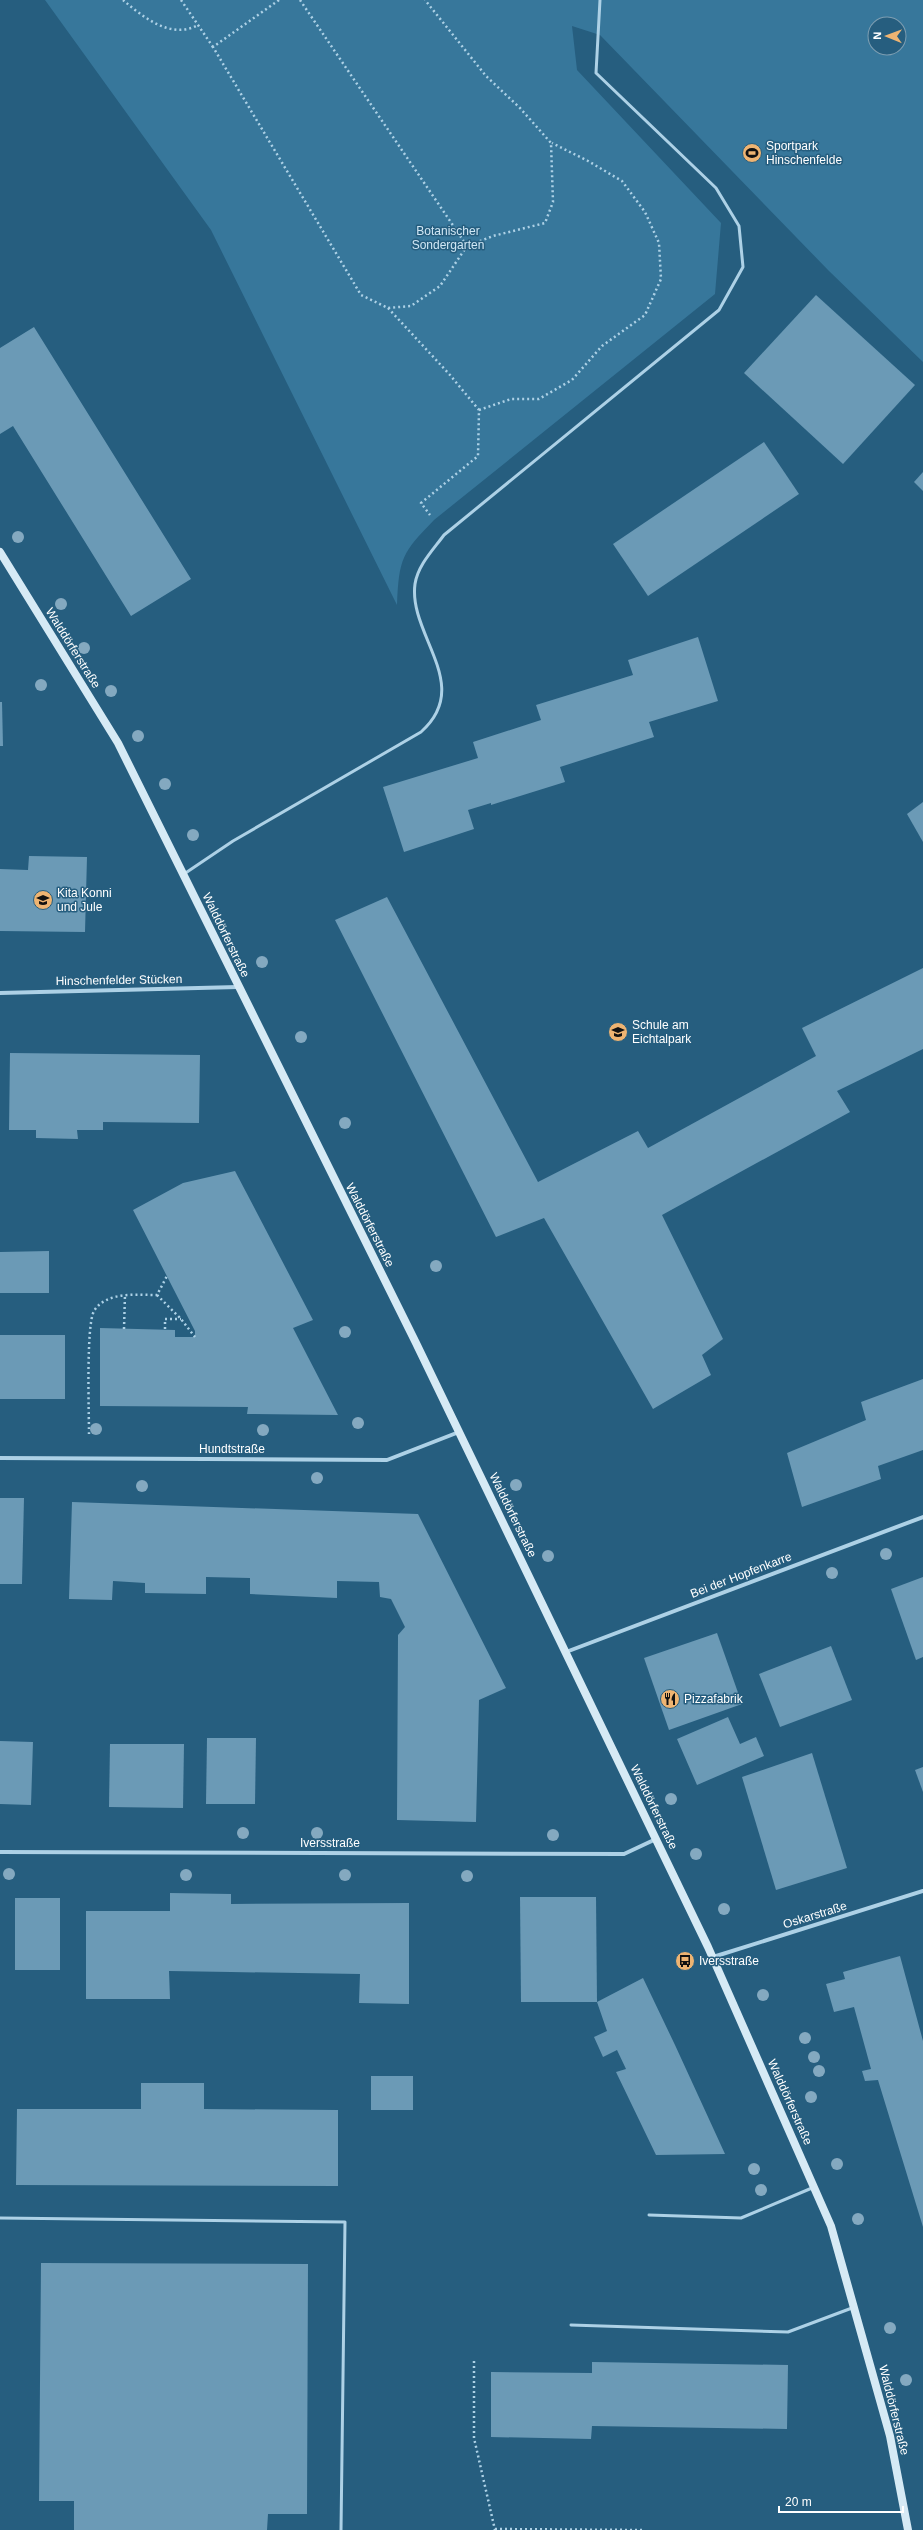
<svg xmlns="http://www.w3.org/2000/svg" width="923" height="2530" font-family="Arial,sans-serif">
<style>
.green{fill:#37779b;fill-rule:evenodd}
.building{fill:#6b9ab6}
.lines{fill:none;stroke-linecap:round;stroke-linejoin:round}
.path{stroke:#add1e6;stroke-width:2.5;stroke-dasharray:2 3;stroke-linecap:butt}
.lane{stroke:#add1e6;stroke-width:3}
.street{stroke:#add1e6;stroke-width:4}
.secondary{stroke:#d6eaf5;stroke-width:8}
.tree{fill:#84a9c0}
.labels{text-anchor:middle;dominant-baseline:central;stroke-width:3;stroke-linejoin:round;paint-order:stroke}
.poi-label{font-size:12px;fill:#fff;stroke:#265e7f;text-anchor:start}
.park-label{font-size:12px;fill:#d0e7f5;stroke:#265e7f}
.street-label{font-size:12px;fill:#fff;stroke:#265e7f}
</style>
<rect width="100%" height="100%" fill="#265e7f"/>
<path class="green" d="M45,0h878v362l-94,-91 -229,-236 -28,-9 5,44 144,153 -6,71 -281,226c-32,33 -35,38 -37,85l-186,-375zM875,24h24v24h-24z"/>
<g class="building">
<path d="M816,295l99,90 -72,79 -99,-91z"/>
<path d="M34,327l157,252 -60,37 -118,-190 -13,8v-86z"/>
<path d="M764,442l35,52 -151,102 -35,-52z"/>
<path d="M923,472v19l-9,-9z"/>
<path d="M698,637l20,64 -69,21 5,15 -94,30 5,15 -74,23v-2l-23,7 6,19 -70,23 -21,-65 95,-29 -5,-16 68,-22 -5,-15 97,-30 -5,-15z"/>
<path d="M0,702h2l1,44h-3z"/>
<path d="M923,802v40l-16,-28z"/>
<path d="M29,856l58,1 -2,75 -85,-1v-62l28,1z"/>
<path d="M387,897l151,285 100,-51 10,17 168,-92 -14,-28 121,-60v81l-86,42 13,21 -188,103 61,124 -21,16 9,20 -58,34 -109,-191 -48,19 -161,-317z"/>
<path d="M10,1053l190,2 -1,68 -96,-1v8h-26l1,9 -42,-1v-8h-27z"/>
<path d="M235,1171l78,149 -20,8 45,87 -91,-1 1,-7 -148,-1v-78l75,2v7h20v-6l-62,-121 50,-27z"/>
<path d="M49,1251v42h-49v-41z"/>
<rect x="0" y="1335" width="65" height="64"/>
<path d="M923,1379v71l-45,16 3,13 -79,28 -15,-54 79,-33 -5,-18z"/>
<path d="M0,1498h24l-2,86h-22z"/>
<path d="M72,1502l346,12 88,174 -27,12 -3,122 -79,-2 1,-185 7,-8 -14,-28 -11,-2 -1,-15 -42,-1v17l-87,-4v-16l-44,-1v17l-61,-1v-10l-32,-2 -1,19 -43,-1z"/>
<path d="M923,1577v80l-7,3 -25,-71z"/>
<path d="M717,1633l25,71 -73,26 -25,-72z"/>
<path d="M831,1646l21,54 -72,27 -21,-53z"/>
<path d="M728,1717l12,27 16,-7 8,19 -67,29 -20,-46z"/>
<path d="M207,1738h49l-1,66h-49z"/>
<path d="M0,1741l33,1 -2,63 -31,-1z"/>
<path d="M110,1744h74l-1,64 -74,-1z"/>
<path d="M812,1753l35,115 -71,22 -34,-113z"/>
<path d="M923,1767v25l-8,-22z"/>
<path d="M170,1893l61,1v10l178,-1v101l-50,-1 1,-29 -129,-2 -62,-1 1,28h-84v-88h84z"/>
<path d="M520,1897h76l1,105h-76z"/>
<rect x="15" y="1898" width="45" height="72"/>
<path d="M900,1956l23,85v186l-45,-147 -13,1 -3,-10 9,-2 -17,-62 -20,5 -8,-28 19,-5 -2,-7z"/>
<path d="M643,1978l32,67 50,109 -69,1 -40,-83 10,-3 -9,-19 -14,7 -9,-20 13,-6 -10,-29z"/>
<rect x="371" y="2076" width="42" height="34"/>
<path d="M141,2083h63v26l134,1v76l-322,-1 1,-76h124z"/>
<path d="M41,2263l267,1 -1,250h-39l-1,16h-193v-29h-35z"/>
<path d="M592,2362l196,3 -1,64 -195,-3 -1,13 -100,-2v-65l101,1z"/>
</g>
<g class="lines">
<g class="path">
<path d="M123,0c20,17 48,40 75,25"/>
<path d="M181,0l32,47"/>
<path d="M279,0l-66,47 148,248 27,13 23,-2 29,-20 27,-40 26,-10 52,-13 8,-21 -2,-59 -31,-35 -34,-32 -61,-76"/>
<path d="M300,0l167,246"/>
<path d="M388,308l62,67 29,35 -1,46 -57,47 9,12"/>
<path d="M479,410l32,-11h28l33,-19 30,-34 43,-31 16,-36 -2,-36 -14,-31 -23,-31 -34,-20 -36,-18"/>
<path d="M157,1295l24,24 14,18"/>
<path d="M124,1329l1,-35"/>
<path d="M165,1329v-10h16"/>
<path d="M89,1434c0,-21 -3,-109 5,-123 12,-20 44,-16 63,-16l10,-19"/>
<path d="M474,2361v77l21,92"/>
<path d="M495,2529l147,1"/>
</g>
<g class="lane">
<path d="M184,874l49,-33 188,-109c53,-47 -13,-97 -6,-148 3,-19 18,-34 29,-49l275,-225 24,-43 -4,-41 -23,-38 -120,-115 4,-73"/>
<path d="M649,2215l92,3 71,-30"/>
<path d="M0,2218l345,4 -4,308"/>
<path d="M571,2325l217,7 64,-24"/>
</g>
<g class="street">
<path d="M0,993l238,-6"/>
<path d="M0,1458l387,2 72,-28"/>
<path d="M566,1652l357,-135"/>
<path d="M0,1852l624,2 32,-15"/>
<path d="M713,1957l210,-66"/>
</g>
<path class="secondary" d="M0,552l118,191 298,600 292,604 123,279 59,210 18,94"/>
</g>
<g class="tree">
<circle cx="18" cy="537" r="6"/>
<circle cx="61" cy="604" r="6"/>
<circle cx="84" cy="648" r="6"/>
<circle cx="41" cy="685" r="6"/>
<circle cx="111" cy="691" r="6"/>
<circle cx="138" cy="736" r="6"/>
<circle cx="165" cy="784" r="6"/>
<circle cx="193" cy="835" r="6"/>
<circle cx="262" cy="962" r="6"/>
<circle cx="301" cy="1037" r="6"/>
<circle cx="345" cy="1123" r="6"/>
<circle cx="436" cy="1266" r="6"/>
<circle cx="345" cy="1332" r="6"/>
<circle cx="358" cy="1423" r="6"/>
<circle cx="96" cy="1429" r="6"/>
<circle cx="263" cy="1430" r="6"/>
<circle cx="317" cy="1478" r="6"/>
<circle cx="516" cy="1485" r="6"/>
<circle cx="142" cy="1486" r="6"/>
<circle cx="886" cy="1554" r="6"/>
<circle cx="548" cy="1556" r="6"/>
<circle cx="832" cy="1573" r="6"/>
<circle cx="671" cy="1799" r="6"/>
<circle cx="243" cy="1833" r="6"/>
<circle cx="317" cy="1833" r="6"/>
<circle cx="553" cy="1835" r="6"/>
<circle cx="696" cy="1854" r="6"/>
<circle cx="9" cy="1874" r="6"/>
<circle cx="186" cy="1875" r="6"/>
<circle cx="345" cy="1875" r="6"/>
<circle cx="467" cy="1876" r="6"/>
<circle cx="724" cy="1909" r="6"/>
<circle cx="763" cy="1995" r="6"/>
<circle cx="805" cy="2038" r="6"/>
<circle cx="814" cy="2057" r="6"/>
<circle cx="819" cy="2071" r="6"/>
<circle cx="811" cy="2097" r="6"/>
<circle cx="837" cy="2164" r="6"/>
<circle cx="754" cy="2169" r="6"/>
<circle cx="761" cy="2190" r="6"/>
<circle cx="858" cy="2219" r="6"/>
<circle cx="890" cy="2328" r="6"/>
<circle cx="906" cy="2380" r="6"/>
</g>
<defs>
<symbol id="stadium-disc" viewBox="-11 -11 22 22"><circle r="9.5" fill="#eeb472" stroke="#265e7f"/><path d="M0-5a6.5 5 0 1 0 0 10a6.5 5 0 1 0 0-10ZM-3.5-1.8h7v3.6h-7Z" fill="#111"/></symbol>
<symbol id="school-disc" viewBox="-11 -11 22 22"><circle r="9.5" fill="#eeb472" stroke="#265e7f"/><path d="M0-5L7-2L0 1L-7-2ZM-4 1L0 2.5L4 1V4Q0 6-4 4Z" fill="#111"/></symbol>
<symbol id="restaurant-disc" viewBox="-11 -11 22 22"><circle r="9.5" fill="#eeb472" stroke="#265e7f"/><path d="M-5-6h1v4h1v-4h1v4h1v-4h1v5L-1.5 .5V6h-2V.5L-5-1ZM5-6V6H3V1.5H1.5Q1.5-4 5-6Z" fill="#111"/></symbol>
<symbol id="bus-disc" viewBox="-11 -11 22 22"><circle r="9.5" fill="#eeb472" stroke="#265e7f"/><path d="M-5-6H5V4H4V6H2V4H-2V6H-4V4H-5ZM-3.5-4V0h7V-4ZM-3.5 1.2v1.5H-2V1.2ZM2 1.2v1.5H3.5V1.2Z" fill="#111"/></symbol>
</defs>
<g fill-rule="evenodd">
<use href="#stadium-disc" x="741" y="142" width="22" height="22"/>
<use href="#school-disc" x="32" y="889" width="22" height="22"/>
<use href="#school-disc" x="607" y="1021" width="22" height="22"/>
<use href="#restaurant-disc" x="659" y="1688" width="22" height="22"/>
<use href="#bus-disc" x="674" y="1950" width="22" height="22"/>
</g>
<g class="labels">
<g class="poi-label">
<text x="766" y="146">Sportpark<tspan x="766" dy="14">Hinschenfelde</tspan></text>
<text x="57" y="893">Kita Konni<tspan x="57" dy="14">und Jule</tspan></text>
<text x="632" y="1025">Schule am<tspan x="632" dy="14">Eichtalpark</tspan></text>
<text x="684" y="1699">Pizzafabrik</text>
<text x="699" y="1961">Iversstraße</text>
</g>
<g class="park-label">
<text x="448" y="231">Botanischer<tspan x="448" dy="14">Sondergarten</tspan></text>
</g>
<g class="street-label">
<text transform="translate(73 648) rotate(58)">Walddörferstraße</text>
<text transform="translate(226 935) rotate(64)">Walddörferstraße</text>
<text transform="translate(119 980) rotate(-1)">Hinschenfelder Stücken</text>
<text transform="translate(370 1225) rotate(63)">Walddörferstraße</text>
<text x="232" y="1449">Hundtstraße</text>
<text transform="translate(513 1515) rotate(64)">Walddörferstraße</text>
<text transform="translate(741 1575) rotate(-21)">Bei der Hopfenkarre</text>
<text transform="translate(654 1807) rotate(64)">Walddörferstraße</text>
<text x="330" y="1843">Iversstraße</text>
<text transform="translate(815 1915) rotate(-17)">Oskarstraße</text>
<text transform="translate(790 2102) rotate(66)">Walddörferstraße</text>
<text transform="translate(894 2410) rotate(76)">Walddörferstraße</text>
</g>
</g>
<g transform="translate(887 36) rotate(271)"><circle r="19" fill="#265e7f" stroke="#7d9eb2"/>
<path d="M0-3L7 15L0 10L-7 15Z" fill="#eeb472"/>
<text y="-6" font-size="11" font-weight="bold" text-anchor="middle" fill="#ffffff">N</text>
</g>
<path d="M779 2506v6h124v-6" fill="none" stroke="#ffffff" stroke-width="2"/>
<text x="785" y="2506" font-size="12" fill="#ffffff" stroke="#265e7f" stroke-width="3" paint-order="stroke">20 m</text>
</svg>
